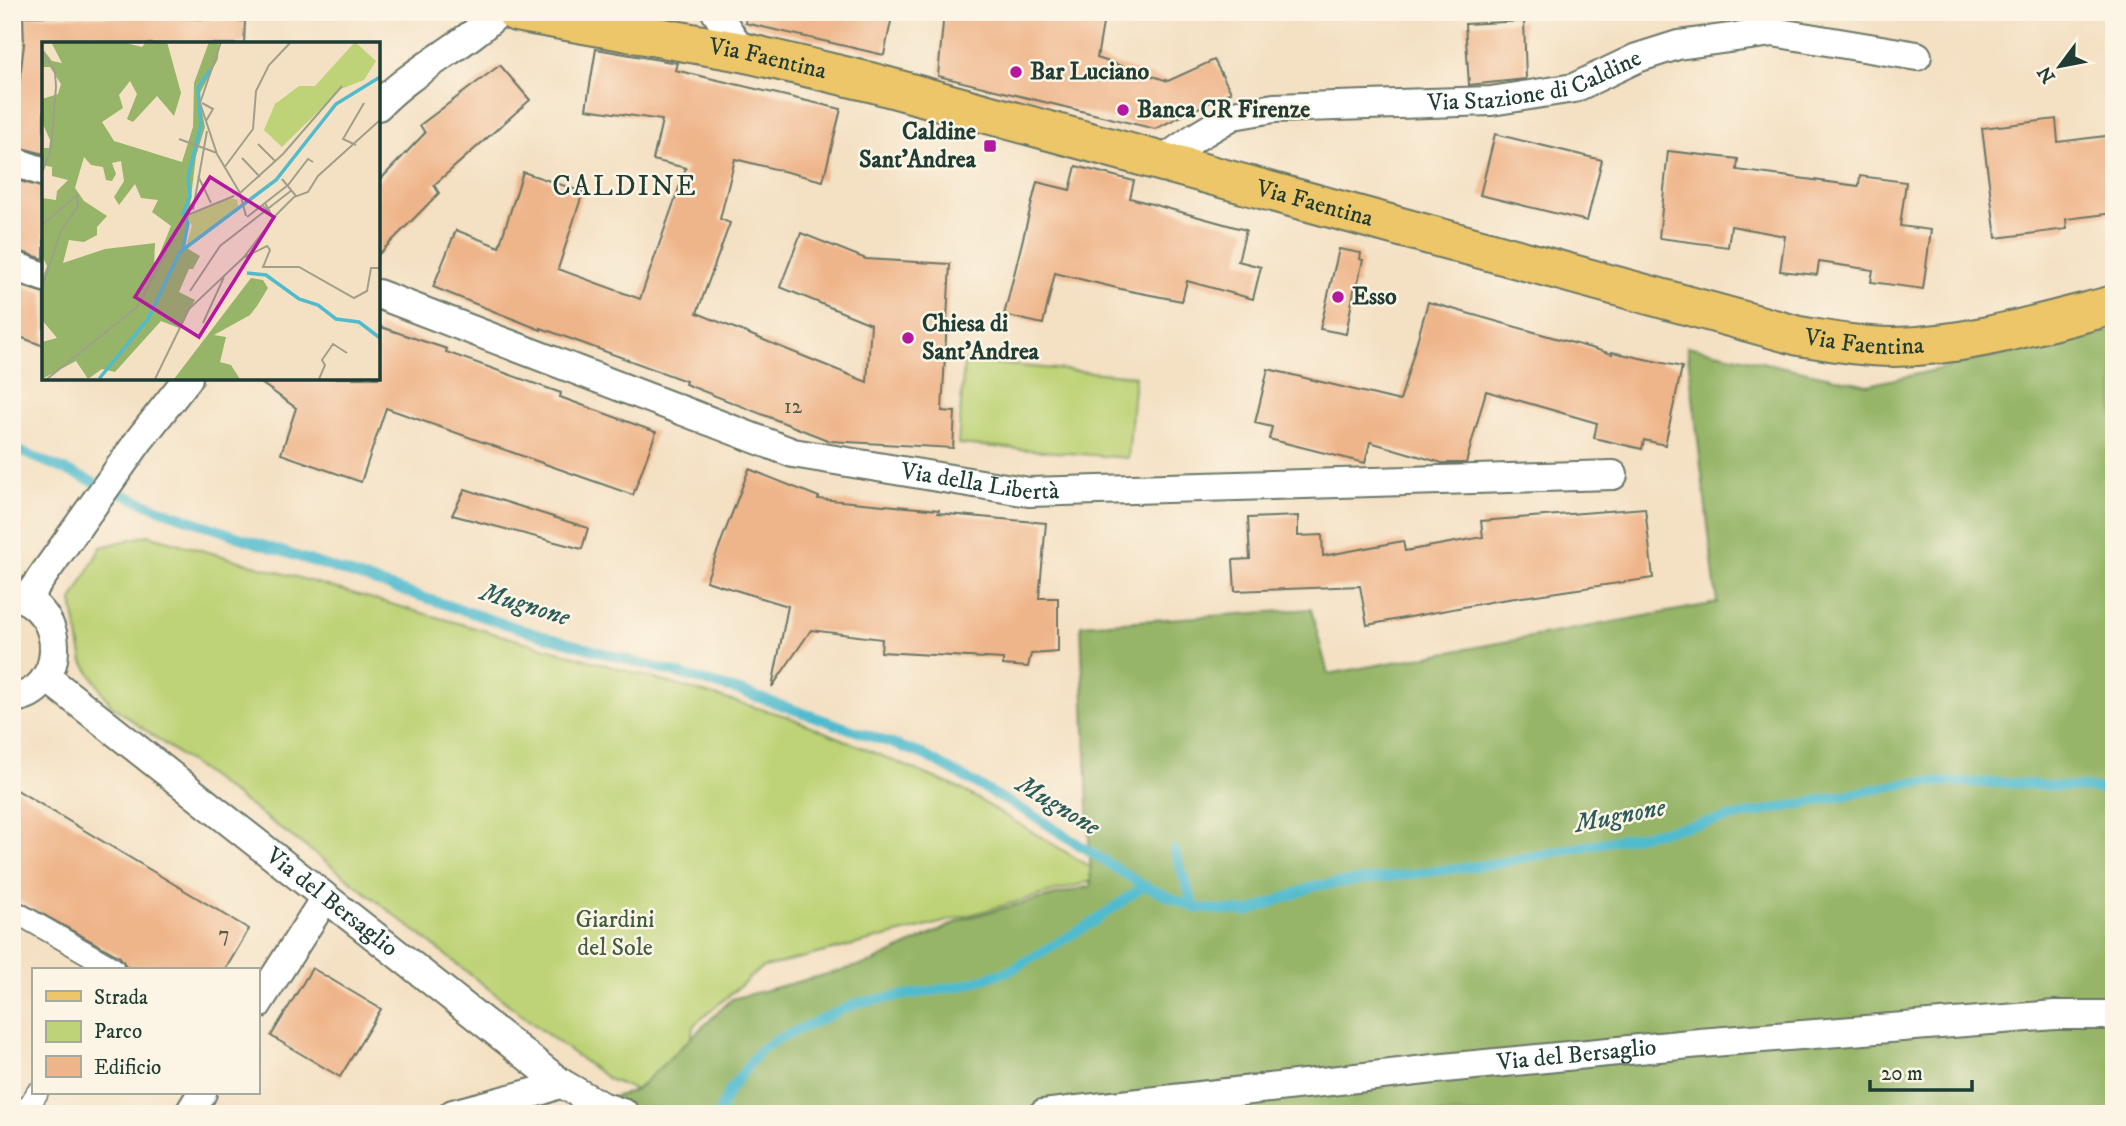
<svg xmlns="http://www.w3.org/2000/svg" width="2126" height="1126" font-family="'IM FELL DW Pica',serif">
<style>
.green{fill:#bed377;stroke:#6e8856;stroke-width:2}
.forest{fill:#96b568;stroke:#5a794e;stroke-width:2}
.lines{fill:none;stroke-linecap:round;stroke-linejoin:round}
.stream{stroke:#51bbce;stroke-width:10}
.building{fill:#efb58a}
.pedestrian-casing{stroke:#6a7666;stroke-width:24}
.minor-casing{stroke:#6a7666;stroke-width:32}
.primary-casing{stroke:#6a7666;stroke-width:42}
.pedestrian{stroke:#fff;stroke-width:21}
.minor{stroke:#fff;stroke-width:28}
.primary{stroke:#ecc669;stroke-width:38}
.poi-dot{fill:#b5179e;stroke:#fcf5e5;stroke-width:2.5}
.labels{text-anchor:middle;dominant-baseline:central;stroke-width:5;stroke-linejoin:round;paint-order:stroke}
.number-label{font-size:21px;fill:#535b4a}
.street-label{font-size:24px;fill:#1f3d34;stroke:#fcf5e5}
.poi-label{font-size:24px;font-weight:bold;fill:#1f3d34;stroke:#fcf5e5;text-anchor:start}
.park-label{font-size:24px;fill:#3f5b41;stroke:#fcf5e5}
.water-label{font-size:26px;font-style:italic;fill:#2c5c5a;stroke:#fcf5e5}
.quarter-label{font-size:28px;letter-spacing:2px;fill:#1f3d34;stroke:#fcf5e5}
.inset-river{fill:none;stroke:#51bbce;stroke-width:3.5}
.inset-road{fill:none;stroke:#9f9f8a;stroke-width:2}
.view{fill:#b5179e;fill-opacity:0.15;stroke:#b5179e;stroke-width:3.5}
.inset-edge{fill:none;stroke:#1f3d34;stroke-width:3.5}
</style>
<rect width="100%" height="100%" fill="#fcf5e5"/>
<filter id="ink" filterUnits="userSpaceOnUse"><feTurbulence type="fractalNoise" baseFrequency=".0143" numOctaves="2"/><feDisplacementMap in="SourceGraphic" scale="14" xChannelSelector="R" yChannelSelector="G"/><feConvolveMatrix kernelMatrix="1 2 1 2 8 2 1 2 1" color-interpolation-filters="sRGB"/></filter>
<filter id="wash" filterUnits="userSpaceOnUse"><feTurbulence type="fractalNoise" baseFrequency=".00686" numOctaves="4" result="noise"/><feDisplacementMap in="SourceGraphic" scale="28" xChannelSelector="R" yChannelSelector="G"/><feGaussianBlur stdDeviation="1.57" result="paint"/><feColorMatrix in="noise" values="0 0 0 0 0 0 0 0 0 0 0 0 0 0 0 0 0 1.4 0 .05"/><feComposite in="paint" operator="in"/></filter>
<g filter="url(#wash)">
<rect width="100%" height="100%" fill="#f4e0c3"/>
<g class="green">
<path d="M964,361l171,15 -7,82 -170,-14z"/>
<path d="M148,535l641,182 172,72 146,88 -178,49 -168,42 -68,58 -10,82 -73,-28 -70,-51 -212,-166 -217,-158 -28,-43 -11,-61 29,-54z"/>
</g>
<path class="forest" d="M2114,330v784h-1554l76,-24 96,-91 141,-37 93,-44 125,-32 -10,-261 230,-16 17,65 389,-71 -30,-257 181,39z"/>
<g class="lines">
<g class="stream">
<path d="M12,448l147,61 91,32 283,92 207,58 182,63 112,62 110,70 51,22 53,4 67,-26 179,-22 419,-82 96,1 105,7"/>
<path d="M1174,850l21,58"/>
<path d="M718,1114l11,-23 31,-41 18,-11 79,-36 104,-17 50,-16 81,-47 52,-37"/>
</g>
</g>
<g id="blocks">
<g class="building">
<path d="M747,12h146l-9,43 -139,-32z"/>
<path d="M944,12h161l-8,46 71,23 46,-21 17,32 -76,37 -217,-53z"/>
<path d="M23,16l134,1 88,4 -1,23h-200v110l-32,-9 12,-101z"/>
<path d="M1524,21l2,58 -57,6 -4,-61z"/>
<path d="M596,49l81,14 -2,7 166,39 -18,72 -88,-22 -15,60 10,4 -33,90 170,69 4,-58 -91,-37 21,-54 65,26 84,5 -8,147 13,1 -2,36 -123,-7 -145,-57 1,-3 -145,-53v2l-108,-43 23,-57 43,17 24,-75 60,20 -25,77 82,30 46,-131 -33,-8 9,-40 -76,-11z"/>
<path d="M500,65l30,35 -96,85 5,8 -61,62v-73l47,-49 -5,-8z"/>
<path d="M2056,119l2,23 56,-7v78l-48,6 1,10 -71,9 -14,-110z"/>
<path d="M1495,134l107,26 -15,61 -107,-26z"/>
<path d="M1668,151l70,8 -1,11 122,16 1,-10 46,6 -6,44 31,4 -8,59 -52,-7 2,-12 -54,-8 -2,13 -37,-4 5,-35 -54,-10 -3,21 -69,-9z"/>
<path d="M1076,166l58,15 -4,17 116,32 -8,31 23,6 -8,32 -66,-18 -5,20 -57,-11 -70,-17 -12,51 -39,-9 33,-133 33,8z"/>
<path d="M16,180l28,8v71l-32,-10v-59z"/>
<path d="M1339,249l22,4 -1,6 3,1 -6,26 -2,-1 -9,49 -26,-5z"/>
<path d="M12,283l32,10v53l-32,-12z"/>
<path d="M1428,302l184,52v-2l70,15 -17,78 -21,-5 -2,9 -48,-11 3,-15 -111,-32 -20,72h-24l-72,-21 -5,21 -96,-24 3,-12 -17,-4 13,-54 132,32z"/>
<path d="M378,326l69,23 -1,3 115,41 -1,4 96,35 -23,63 -247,-87 -25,74 -80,-28 15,-46 -42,-30h124z"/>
<path d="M749,469l70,28 -1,2 121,11 -1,3 108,10 -7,75h19v54l-27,2 -3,13 -25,-2v-6l-122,-7 1,-13 -71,-9 -39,57 16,-81 -82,-25z"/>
<path d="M465,489l123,39 -6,21 -130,-34z"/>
<path d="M1645,508l8,70 -158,23 -128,24 -7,-39 -125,5 -2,-31 17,-1 -2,-41 50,-2v20l24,-1 1,21 80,-15 2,10 78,-14 -2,-16z"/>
<path d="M12,787l237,142 -24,41h-92l-7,-4 -6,-9 -108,-60z"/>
<path d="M312,968l69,41 -41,68 -69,-41z"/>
</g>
</g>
</g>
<g filter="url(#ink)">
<use href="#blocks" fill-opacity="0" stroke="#6a7666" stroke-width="2"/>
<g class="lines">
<defs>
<g id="pedestrian">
<path d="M12,910l101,58 -1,2"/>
<path d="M24,1114l13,-21"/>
</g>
<g id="minor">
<path d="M716,12l26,40"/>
<path d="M378,106c35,-37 84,-58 121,-94"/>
<path d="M12,161l32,11"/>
<path id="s1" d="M1162,161l34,-24 37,-22 41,-7 217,-7 83,-13 63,-30 41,-13 95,-13 144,24"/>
<path d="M12,265l32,12"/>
<path id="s2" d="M378,294l415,159 236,39 584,-17"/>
<path d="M12,594c60,17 52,100 0,104"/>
<path d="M27,598l113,-159 48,-61"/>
<path id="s3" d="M46,677l515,406 40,23 24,8"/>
<path d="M257,1005l68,-107"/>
<path d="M189,1114l13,-21"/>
<path d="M453,1114l87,-23 21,-8"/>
<path id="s4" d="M1043,1114l391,-45 266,-26 355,-28h59"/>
</g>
<g id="primary">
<path id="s5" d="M516,12l226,40 132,31 925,253c31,5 63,11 95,11 74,-1 148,-24 220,-42"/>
</g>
</defs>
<use href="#pedestrian" class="pedestrian-casing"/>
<use href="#minor" class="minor-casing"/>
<use href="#primary" class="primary-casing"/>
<use href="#pedestrian" class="pedestrian"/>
<use href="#minor" class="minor"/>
<use href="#primary" class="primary"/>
</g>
</g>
<g class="poi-dot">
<circle cx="1016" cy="72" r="7"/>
<circle cx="1123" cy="110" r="7"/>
<rect x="983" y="139" width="14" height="14" rx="3.5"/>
<circle cx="1338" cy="297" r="7"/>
<circle cx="908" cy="338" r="7"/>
</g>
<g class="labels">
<g class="number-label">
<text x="793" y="407">12</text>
<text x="224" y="935">7</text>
</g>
<g class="street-label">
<text stroke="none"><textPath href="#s5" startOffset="256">Via Faentina</textPath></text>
<text stroke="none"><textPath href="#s1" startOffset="390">Via Stazione di Caldine</textPath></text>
<text stroke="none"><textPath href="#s5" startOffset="822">Via Faentina</textPath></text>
<text stroke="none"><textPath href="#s5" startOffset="1390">Via Faentina</textPath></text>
<text stroke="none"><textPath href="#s2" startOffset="634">Via della Libertà</textPath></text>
<text stroke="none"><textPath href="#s3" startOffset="364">Via del Bersaglio</textPath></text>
<text stroke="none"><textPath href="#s4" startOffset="537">Via del Bersaglio</textPath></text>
</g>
<g class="poi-label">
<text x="1030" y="72">Bar Luciano</text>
<text x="1137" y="110">Banca CR Firenze</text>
<text x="976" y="132" text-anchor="end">Caldine<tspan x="976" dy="28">Sant'Andrea</tspan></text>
<text x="1352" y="297">Esso</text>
<text x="922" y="324">Chiesa di<tspan x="922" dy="28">Sant'Andrea</tspan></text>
</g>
<g class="park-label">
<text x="615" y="920">Giardini<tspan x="615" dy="28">del Sole</tspan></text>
</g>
<g class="water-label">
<text transform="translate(525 605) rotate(17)">Mugnone</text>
<text transform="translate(1058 806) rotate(31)">Mugnone</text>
<text transform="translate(1620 816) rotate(-11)">Mugnone</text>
</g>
<g class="quarter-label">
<text x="625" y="186">CALDINE</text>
</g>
</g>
<g transform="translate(42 42)">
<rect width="338" height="338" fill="#f4e0c3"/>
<path d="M313,0l21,19 -12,19 -23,9 -59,58 -18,-17 11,-26 24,-18h16zM188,156l7,2 1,6 -53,43 7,-23 -5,-10z" fill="#bed377"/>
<path d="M9,0h71l20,5 4,-5h21l14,51 -7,23 -17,-20 -24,26 -6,-3 10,-25 -7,-13 -11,14 4,13 -21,14 12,19 68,21 11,-35 1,-44 15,-41h10l-1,17 -19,36 6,32 -9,29 -11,91 15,9 -7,13h-4l-10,23 16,8 -16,28 -18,-7 -46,51 -13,-3 -14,10 -12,-18 -34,18v-37l15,-4 -15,-18v-41l5,-13 -5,-10v-58l14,2 1,-9 11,-11 -16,-4v-9l-10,-2 2,-17h5l1,-8 -8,-18v-23l16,-5 3,-10 -11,-17h-8v-19l10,13 10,2zM42,115l7,8 12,2 3,13 6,1 4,-7 -4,-11 9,-2 3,20 -10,16 5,8 16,-21 6,14 17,2 -6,12 19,14 -17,42 1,-25 -50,6 -42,14 6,-23 15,2 13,-7v-8l10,-11 -23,-15 -9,-13zM209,236l12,2 5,8 -11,18 -7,9 -36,20 12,2 -6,25 11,3 9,14h-66z" fill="#96b568" fill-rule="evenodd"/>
<path class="inset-river" d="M141,207l5,-26 -5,-10 7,-16 -2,-19 13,-53 -3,-37 12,-18M205,231l19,2 33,24 19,6 18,14 23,3 21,16M57,337l49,-60 32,-67 96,-72 60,-76 44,-27"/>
<path class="inset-road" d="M179,0l-21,61 17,51 23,39M0,9l13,20 1,16 -5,61 -9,25M160,61l11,6 -7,12M137,97l38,14M216,102l17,17M314,103l-13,-6 21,-36M200,116l18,19M182,126l29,-39 3,-38 13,-26 22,-23M156,134l13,27M240,137l14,17M198,151l43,-39 59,-68M198,151l6,23M220,163l9,9 -6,-11M151,168l14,-79M205,175l41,-32 20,-26 5,3M0,183l35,-30 1,11 -17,25 -19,56M203,215l22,-11 3,4 -7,17h36l55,31 13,-7 4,-23h9M148,249l30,-45 72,-56M161,281l21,-46M5,337l90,-72 48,-91 49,-20M113,337l34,-70 55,-52 33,-43 17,-17 14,-5 10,-16 62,-56M277,337l6,-14 -3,-5 11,-16 14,9"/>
<path class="view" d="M168,135l64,40 -75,120 -64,-40z"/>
<rect width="338" height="338" class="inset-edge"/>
</g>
<rect width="2126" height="1126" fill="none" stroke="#fcf5e5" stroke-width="42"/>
<rect x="32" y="968" width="228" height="126" fill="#fcf5e5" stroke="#a4ab9e" stroke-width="2"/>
<rect x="46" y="991" width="35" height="10" fill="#ecc669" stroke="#a4ab9e" stroke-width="2"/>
<text x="94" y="1004" font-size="21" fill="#1f3d34">Strada</text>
<rect x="46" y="1021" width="35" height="21" fill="#bed377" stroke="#a4ab9e" stroke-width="2"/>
<text x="94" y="1038" font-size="21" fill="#1f3d34">Parco</text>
<rect x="46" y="1056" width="35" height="21" fill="#efb58a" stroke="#a4ab9e" stroke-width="2"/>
<text x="94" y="1074" font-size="21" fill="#1f3d34">Edificio</text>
<g transform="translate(2060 66) rotate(238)" stroke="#fcf5e5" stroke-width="5" paint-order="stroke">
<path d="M0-5L12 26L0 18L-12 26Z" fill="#1f3d34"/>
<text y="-10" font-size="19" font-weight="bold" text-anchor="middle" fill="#1f3d34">N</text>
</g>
<path d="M1870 1080v10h102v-10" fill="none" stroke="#1f3d34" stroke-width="3.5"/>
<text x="1881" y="1080" font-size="21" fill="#1f3d34" stroke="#fcf5e5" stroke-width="5" paint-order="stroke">20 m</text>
</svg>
